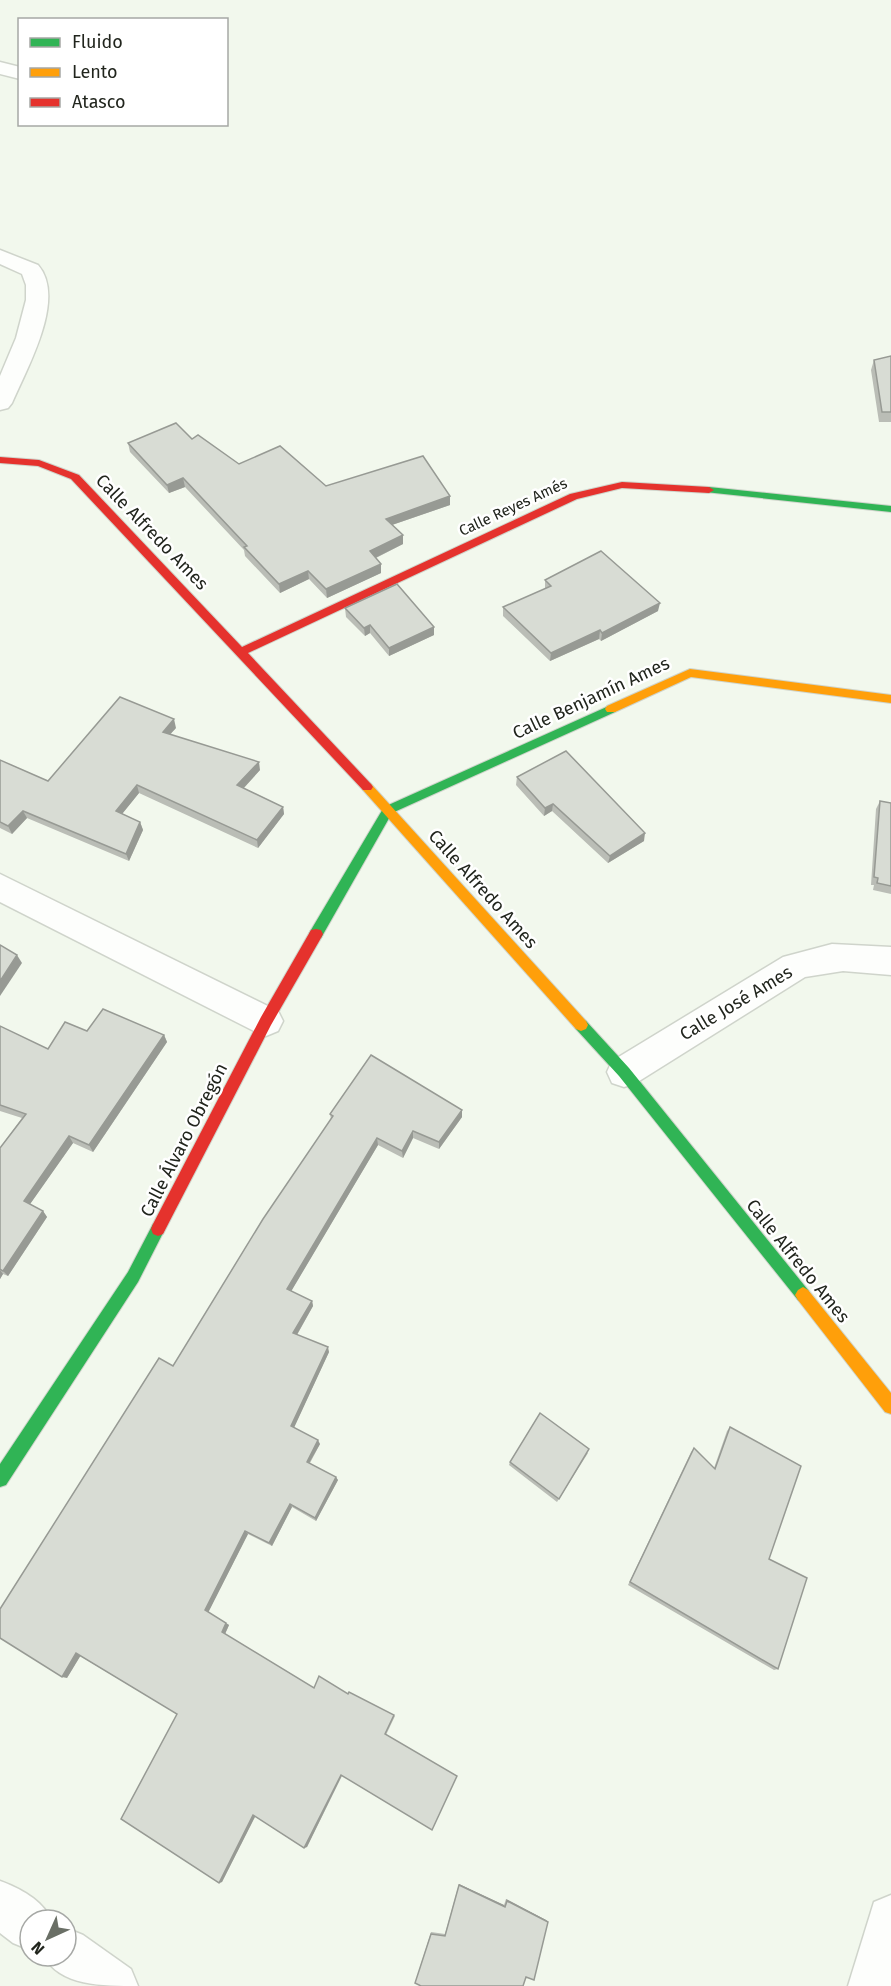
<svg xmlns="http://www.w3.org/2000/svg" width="891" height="1986" font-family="'Fira Sans',sans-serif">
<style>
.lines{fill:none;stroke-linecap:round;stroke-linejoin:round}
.street-casing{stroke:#cfd4cb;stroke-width:3}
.fast-casing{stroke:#cfd4cb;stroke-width:2}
.slow-casing{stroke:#cfd4cb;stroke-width:2}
.jam-casing{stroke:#cfd4cb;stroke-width:2}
.street{fill:#fdfefc;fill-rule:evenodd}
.fast{fill:#30b455;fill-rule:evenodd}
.slow{fill:#ff9f0a;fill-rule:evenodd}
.jam{fill:#e5322d;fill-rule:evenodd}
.wall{fill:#babdb6}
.shaded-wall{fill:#979a94}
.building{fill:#d8dcd4;stroke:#979a94;stroke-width:1.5}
.labels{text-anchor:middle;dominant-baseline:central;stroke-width:5;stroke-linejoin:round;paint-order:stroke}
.far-street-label{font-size:15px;fill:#21251d;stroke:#fff}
.street-label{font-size:18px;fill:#21251d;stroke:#fff}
</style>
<rect width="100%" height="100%" fill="#f2f8ed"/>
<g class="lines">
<defs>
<g id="street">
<path d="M0,62l20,5v12l-20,-5z"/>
<path d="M0,250l38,15c29,33 -11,103 -26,138l-4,5 -8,2v-34l16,-38 10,-38v-15l-4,-11 -22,-10z"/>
<path d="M0,874l278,137 5,10 -5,10 -12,5 -12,-5 -254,-129z"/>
<path d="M832,944l59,3v28l-48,-4 -38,6 -169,106 -12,4 -12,-4 -5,-11 5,-11 171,-104z"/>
<path d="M0,1881c19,7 43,19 51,39h-21v30l-17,-7 -13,-10z"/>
<path d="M891,1895v91h-43l26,-84z"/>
<path d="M66,1928l17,7 48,34 7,17c-36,0 -78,0 -94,-30h22z"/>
</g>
<g id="fast">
<path d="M709,487l182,19v6l-186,-20v-4z"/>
<path d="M611,705l4,1 2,3 -2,3 -223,101 -71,125h-10l-2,-4 2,-4 73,-123z"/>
<path d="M581,1019l5,2 43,47 179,222 3,5 -3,5 -5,3 -5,-3 -179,-224 -43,-47 -2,-4 2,-4z"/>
<path d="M158,1222l5,2 2,5 -27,53 -132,203 -6,2v-23l128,-192 25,-48z"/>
</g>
<g id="slow">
<path d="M690,669l201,26v8l-200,-26 -76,35h-8l-2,-3 2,-3z"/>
<path d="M367,782l4,2 215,237 2,4 -2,4 -5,2 -5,-2 -213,-239 -2,-3 2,-3z"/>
<path d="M803,1287l5,3 83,103v21l-6,-2 -87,-112 -3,-5 3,-5z"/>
</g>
<g id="jam">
<path d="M0,457l39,3 40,15 163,172 328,-153 52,-12 87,5 5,3 -5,3 -87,-5 -45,11 -329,154 123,131 2,3 -2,3h-8l-292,-311 -33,-13 -38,-3z"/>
<path d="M316,929l5,1 2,4 -2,4 -50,87 -108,209 -5,2 -5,-2 -2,-5 2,-5 108,-207 50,-87z"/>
</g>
</defs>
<use href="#street" class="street-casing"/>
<use href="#fast" class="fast-casing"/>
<use href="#slow" class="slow-casing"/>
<use href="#jam" class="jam-casing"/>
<use href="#street" class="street"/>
<use href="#fast" class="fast"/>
<use href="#slow" class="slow"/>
<use href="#jam" class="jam"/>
</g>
<g class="wall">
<path d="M891,356v66h-12l-8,-52 3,-10z"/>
<path d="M192,439l47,25 87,22 124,10v9l-58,20 11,10v9l-27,14 5,15 -54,25 -18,-19 -29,14 -35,-37 -1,-6 -59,-63 -16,6 -39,-41 -2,-9z"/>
<path d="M545,580l113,31 -57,30 -2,-2 -49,22 -47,-45v-9l42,-18z"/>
<path d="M345,608l89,27 -45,21 -19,-23 -5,3 -19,-19z"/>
<path d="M176,728l-6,6 90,36 -16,18 39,19 1,7 -26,34 -119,-55 -17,21 18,8 3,8 -14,31 -102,-43 -15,16 -12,-6v-68l48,21z"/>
<path d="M517,777l127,64 -36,22 -56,-52 -8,5 -28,-31z"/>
<path d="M880,801l11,2v91l-18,-4 1,-5h-3l5,-76z"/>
<path d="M0,1026l48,23 39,-18 77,4 3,7 -74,110 -20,-9 -43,61 13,7 4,6 -39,59 -5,-2 -3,5v-131l22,-30 -22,-7z"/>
<path d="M330,1114l132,3 -23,32 -26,-11 -10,20 -25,-13 -87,146 21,10 1,5 -16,29 32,17 -35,75 26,17 -10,19 28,17 -22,41 -24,-14 -20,39 -24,-12 -40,78 21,13 -4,9 89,54 34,6 47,22 -9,19 -44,41 -35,71 -3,1 -49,-32 -33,66 -3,1 -42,-169 -97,-58 -13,22 106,-312 158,-247z"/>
<path d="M730,1427l39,132 9,110 -4,1 -146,-85 63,-133 3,-4 20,20 13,-37z"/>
<path d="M588,1453l-31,49 -48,-37 1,-3z"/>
<path d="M459,1884l45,21 2,-6 40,21 2,2 -22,55 -111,6 16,-51 14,2z"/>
</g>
<g class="shaded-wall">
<path d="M183,478l2,9 -16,6 -2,-8z"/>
<path d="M450,496v9l-64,22v-8z"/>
<path d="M403,535v9l-32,16 -1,-9z"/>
<path d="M381,564v9l-54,25 -1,-9z"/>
<path d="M308,571l1,8 -29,14 -1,-9z"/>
<path d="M660,603l-2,8 -57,30 1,-8z"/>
<path d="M370,625v8l-5,3 -1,-8z"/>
<path d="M434,627v8l-45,21v-8z"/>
<path d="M600,630l-1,9 -49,22 1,-8z"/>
<path d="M174,719l2,9 -11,12 -2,-8z"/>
<path d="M259,762l1,8 -21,23 -2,-8z"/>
<path d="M137,785l2,8 -21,26 -2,-8z"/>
<path d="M553,804l-1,7 -8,5 1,-8z"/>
<path d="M283,807l1,7 -26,34 -1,-8z"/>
<path d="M23,811l4,7 -15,16 -4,-8z"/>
<path d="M140,822l3,8 -14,31 -3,-7z"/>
<path d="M645,833l-1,8 -36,22 2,-7z"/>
<path d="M17,955l5,8 -22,33v-15z"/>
<path d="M164,1035l3,7 -74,110 -4,-7z"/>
<path d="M462,1110v7l-23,32v-7z"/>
<path d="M413,1131v7l-10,20 -1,-7z"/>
<path d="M69,1136l4,7 -45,64 -4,-6z"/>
<path d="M377,1138l1,7 -89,150 -2,-6z"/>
<path d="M43,1211l4,6 -39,59 -5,-5z"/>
<path d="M0,1270l3,4 -3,5z"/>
<path d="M312,1301l1,5 -18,32 -2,-5z"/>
<path d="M328,1347l1,5 -36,78 -2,-4z"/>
<path d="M318,1440l2,4 -12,21 -1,-3z"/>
<path d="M336,1477l2,3 -22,41 -1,-3z"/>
<path d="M290,1504l2,3 -20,39 -3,-3z"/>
<path d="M245,1531l3,3 -40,79 -3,-3z"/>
<path d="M226,1623l3,2 -4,9 -3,-2z"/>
<path d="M76,1653l5,2 -14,23 -5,-1z"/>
<path d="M341,1775h1l-35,72 -3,1z"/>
<path d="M253,1815h3l-34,67 -3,1z"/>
<path d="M459,1884l45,21 1,2 -46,-22z"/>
<path d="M506,1899l40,21 2,2 -41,-21z"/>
</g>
<g class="building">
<path d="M891,356v56h-9l-8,-52z"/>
<path d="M176,423l16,16 6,-4 41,29 41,-18 46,40 97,-30 27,40 -64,23 17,16 -33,16 11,13 -55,25 -18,-18 -29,13 -35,-37 3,-1 -64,-68 -16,7 -39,-42z"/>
<path d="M601,551l59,52 -58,30 -2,-3 -49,23 -48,-46 48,-21 -6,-6z"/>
<path d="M397,584l37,43 -45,21 -19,-23 -6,3 -19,-20z"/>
<path d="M120,697l54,22 -11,13 96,30 -22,23 46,22 -26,33 -120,-55 -21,26 24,11 -14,32 -103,-43 -15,15 -8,-4v-62l48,21z"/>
<path d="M566,751l79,82 -35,23 -57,-52 -8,4 -28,-31z"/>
<path d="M880,801l11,2v83l-14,-3 1,-5 -4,-1z"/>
<path d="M0,945l17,10 -17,26z"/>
<path d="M103,1009l61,26 -75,110 -20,-9 -45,65 19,10 -40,60 -3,-2v-121l26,-34 -26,-9v-79l48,23 17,-27 22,9z"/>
<path d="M371,1055l91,55 -23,32 -26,-11 -11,20 -25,-13 -90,151 25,12 -19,32 35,14 -37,79 27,14 -11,22 29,15 -21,41 -25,-14 -21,39 -24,-12 -40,79 21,13 -4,9 92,56 5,-12 29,18 1,-2 45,23 -9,19 72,42 -25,54 -91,-55 -37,73 -51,-33 -34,68 -98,-64 56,-105 -101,-61 -14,24 -62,-39v-29l159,-251 14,8 90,-147 70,-103 -3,-2z"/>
<path d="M540,1413l49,36 -30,50 -49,-37z"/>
<path d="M730,1427l71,39 -32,93 38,19 -29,91 -148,-87 64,-134 21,21z"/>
<path d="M459,1885l46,22 2,-6 41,21 -14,58 -8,-3 -3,9h-102l-6,-3 16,-49 14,2z"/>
</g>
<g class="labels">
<g class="far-street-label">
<text transform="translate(513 507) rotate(-25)">Calle Reyes Amés</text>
</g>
<g class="street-label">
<text transform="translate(152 532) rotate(46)">Calle Alfredo Ames</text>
<text transform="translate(591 698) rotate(-25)">Calle Benjamín Ames</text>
<text transform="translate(483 889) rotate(48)">Calle Alfredo Ames</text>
<text transform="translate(736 1003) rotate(-31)">Calle José Ames</text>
<text transform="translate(184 1140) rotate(-63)">Calle Álvaro Obregón</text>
<text transform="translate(798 1261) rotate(51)">Calle Alfredo Ames</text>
</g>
</g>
<rect x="18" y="18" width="210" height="108" fill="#ffffff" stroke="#a6a8a5" stroke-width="1.5"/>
<rect x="30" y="38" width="30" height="9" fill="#30b455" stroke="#a6a8a5" stroke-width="1.5"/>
<text x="72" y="48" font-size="18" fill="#21251d">Fluido</text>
<rect x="30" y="68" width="30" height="9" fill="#ff9f0a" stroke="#a6a8a5" stroke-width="1.5"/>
<text x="72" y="78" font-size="18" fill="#21251d">Lento</text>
<rect x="30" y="98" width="30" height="9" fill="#e5322d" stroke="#a6a8a5" stroke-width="1.5"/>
<text x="72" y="108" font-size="18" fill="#21251d">Atasco</text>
<g transform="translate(48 1938) rotate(225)"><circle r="28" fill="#ffffff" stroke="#a6a8a5" stroke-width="1.5"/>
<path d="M0-4.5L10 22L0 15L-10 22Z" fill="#6a6f66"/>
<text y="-9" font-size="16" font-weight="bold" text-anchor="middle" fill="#21251d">N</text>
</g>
</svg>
